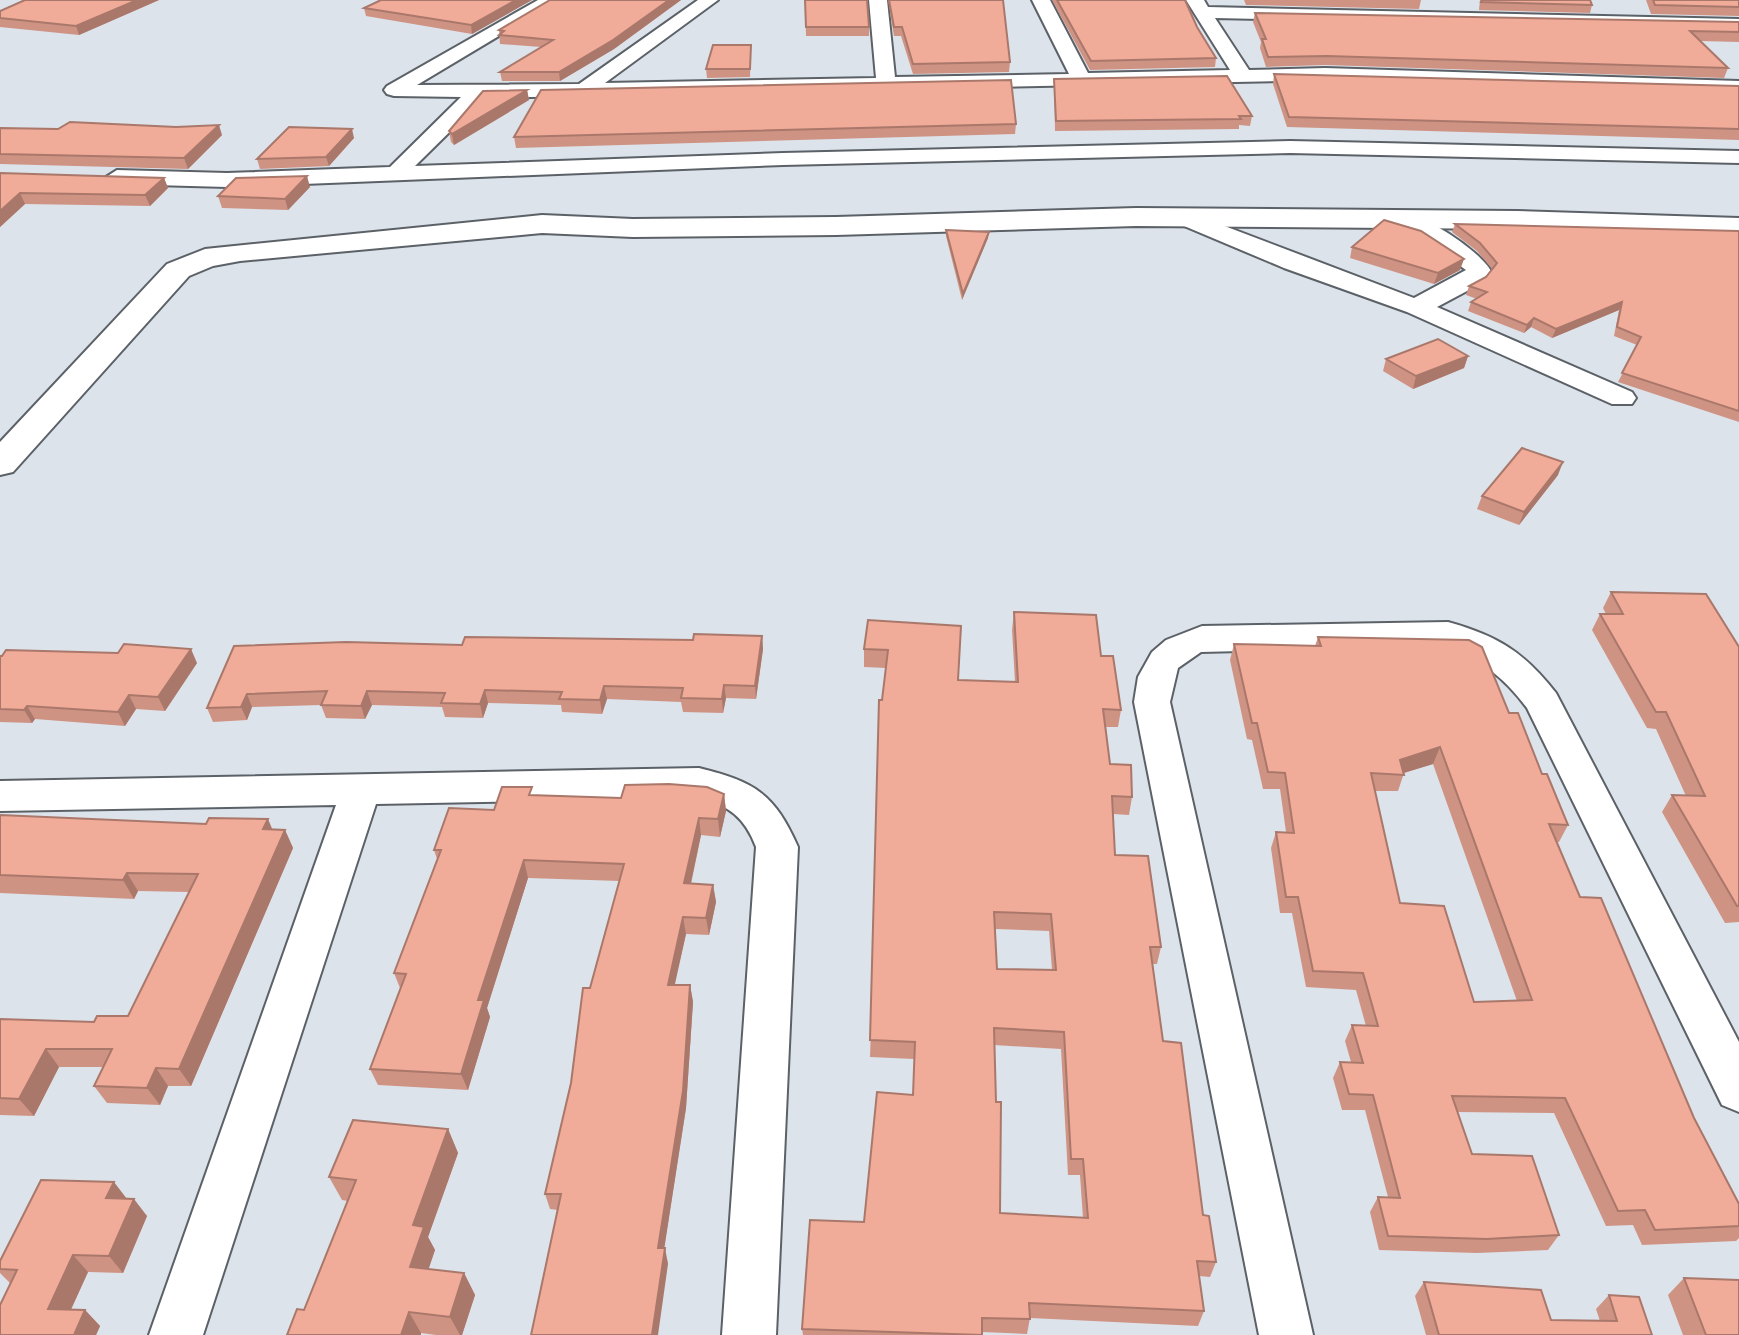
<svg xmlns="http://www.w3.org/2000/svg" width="1739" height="1335" font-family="Bitter,serif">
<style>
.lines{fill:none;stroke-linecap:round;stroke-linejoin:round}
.street-casing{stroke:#5b6167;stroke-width:4}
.secondary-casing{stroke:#5b6167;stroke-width:4}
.street{fill:#fff;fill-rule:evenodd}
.secondary{fill:#fff;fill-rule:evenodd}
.wall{fill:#cf9384;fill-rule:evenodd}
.shaded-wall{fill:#a9786b}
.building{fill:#f1ab99;stroke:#a9786b;stroke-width:2;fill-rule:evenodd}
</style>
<rect width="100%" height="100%" fill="#dde3eb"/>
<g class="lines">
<defs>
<g id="street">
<path d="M538,0h21l-142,85 162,-1 119,-84h20l-113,83 271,-5 -7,-78h18l8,77 174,-3 -37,-74h18l38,73 142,-3 -44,-70h18l4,7 531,12v10l-524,-11 34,52 76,-2 414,13v12l-414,-13 -841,18 -69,68 368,-13 507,-12 449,10v12l-449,-10 -507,12 -556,22 -110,-3 -11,-7 11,-7 110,3 163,-6 71,-70 -67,-1 -7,-2 -3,-4 3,-4z"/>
<path d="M1185,211l229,87 52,-28 -71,-50 4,-5c21,-5 82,37 92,56l-9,12 -45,24 195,85 4,6 -4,6h-20l-205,-92 -123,-44 -107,-45 -4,-5z"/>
<path d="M1448,622c50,14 76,30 108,71l183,349v70l-17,-7 -195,-397c-24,-32 -46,-48 -83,-62l-243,6 -23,16 -8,34 143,633h-54l-125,-633 4,-25 14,-25 14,-12 36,-14z"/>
<path d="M699,768c56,14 75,25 99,79l-22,488h-54l34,-488c-11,-29 -27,-42 -57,-49l-323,6 -173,531h-54l187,-530 -336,6v-30z"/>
</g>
<path id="secondary" d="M1136,208l381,3 222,7v18l-222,-7 -381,-3 -300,9 -203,2 -91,-4 -302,28 -27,5 -24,10 -176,196 -13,3v-33l167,-178 38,-15 337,-34 91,4 203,-2z"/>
</defs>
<use href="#street" class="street-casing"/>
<use href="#secondary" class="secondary-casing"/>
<use href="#street" class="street"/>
<use href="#secondary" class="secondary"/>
</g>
<g class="wall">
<path d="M25,0h134l-80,35 -79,-8v-16z"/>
<path d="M381,0h151l-60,34 -106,-18 -2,-8z"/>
<path d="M550,0h131l-67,49 -54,32h-58l-2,-9 41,-25 -41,-3 -1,-14z"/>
<path d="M805,0l64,27v9h-63z"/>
<path d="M888,0h115l7,62 -1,10 -96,2 -12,-38h-7z"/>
<path d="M1052,0h133l12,27 19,31 -1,9 -125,3z"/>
<path d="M1244,0h177l-2,9 -173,-4z"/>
<path d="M1480,0h110l2,5 -2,8 -111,-3z"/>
<path d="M1646,0h93v16l-88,-2z"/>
<path d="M1255,13l484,9v20l-39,-1 28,27 -4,10 -399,-13 -59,2 -6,-19 1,-6 -8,-20z"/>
<path d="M751,45l-1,32 -43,1 -1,-9z"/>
<path d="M1274,74l465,12v54l-452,-13 -14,-43z"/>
<path d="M1054,79l198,37 -2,10 -11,-1v4l-184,2z"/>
<path d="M527,90l2,10 -75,45 -3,-3 -2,-11z"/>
<path d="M1016,124l-1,10 -499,14 -2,-11z"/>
<path d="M0,128l222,7 -34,34 -188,-5z"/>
<path d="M354,138l-25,28 -69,3 -3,-10z"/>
<path d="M0,173l164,5 4,10 -18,18 -125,-2 -25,23z"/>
<path d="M310,187l-22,23 -66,-2 -4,-12z"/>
<path d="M1455,224l284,7v191l-121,-40 19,-37 -23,-9 5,-26 -67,28 -21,-11 -7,6 -56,-22 3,-9 6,-3 -11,-4 3,-9 17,-9 6,-8 -15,-18 -25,-19z"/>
<path d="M946,230l42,8 -26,62 -16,-64z"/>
<path d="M1352,247l108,23 -26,14 -84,-26z"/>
<path d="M1468,356l-4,12 -51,21 -30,-18 3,-12z"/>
<path d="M1558,475l-39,50 -42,-16 5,-13z"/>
<path d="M1611,592l128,55v275l-14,1 -63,-111 10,-17 14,1 -30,-67 -9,-1 -55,-98 8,-16h6l-3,-6z"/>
<path d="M1014,612l87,44 20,54 -3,17h-12l4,37 22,33 -3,18 -16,-1 2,41 46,92 -4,17h-4l10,77 40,174 13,47 -6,15 -11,-1 5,35 -6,15 -168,-8 -3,16 -45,-2v3h-179l-1,-6 62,-107 49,-127 1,-36 -44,-2 12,-357 4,-32 -22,-1v-18l4,-29 90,60 57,2 -3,-52zM995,929l54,2 3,39 -55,-1zM994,1045l67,4 7,126h12l3,43 -83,-5z"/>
<path d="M762,636l1,13 -7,50 -30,-1 -3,15 -40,-1 -2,-10 -74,-3 -5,15 -40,-2 -1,-7 -73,-2 -5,15 -38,-1 -3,-10 -70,-2 -7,14 -39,-1 -5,-13 -69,2 -5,13 -34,2 -6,-14 27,-62 228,-1 231,-5z"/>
<path d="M1318,637l191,76 59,112 -9,17h-3l24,55 159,307v34l-3,3 -94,4 -9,-20 -27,1 -52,-113 -97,-1 15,42 87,81 -11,15 -71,3 -98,-3 -9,-38 8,-15h10l-23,-87h-23l-9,-32 7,-16h11l-6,-21 7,-16 14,1 -10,-36 -50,-3 -14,-74h-12l-9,-65 5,-16h10l-6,-43h-17l-11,-49 -5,-1 -17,-79 4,-16 81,2zM1433,764l84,237 -43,1 -74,-99 -26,-112h24l6,-18z"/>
<path d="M0,656l197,7 -32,48 -29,-2 -11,17 -90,-7 -3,4 -32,-1z"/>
<path d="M724,794l2,17 -6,26 -19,-2 -10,49 22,1 3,17 -7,33 -23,-1 -12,51h16l3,17 -7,106 -22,140 4,16 -110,-54 -8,-1 -5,-15 26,-111 19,-95 30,-107 -92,-3 -41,130 3,9 -22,73 -90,-5 -8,-16 30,-81 -6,-15 43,-114 -3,-9 60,-40 40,-15 87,3z"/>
<path d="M0,815l285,15 8,18 -102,238h-23l-8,19 -53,-2 -13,-17 9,-19h-44l-25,49 -34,-1v-96l94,3 34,-6 61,-124 -51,-1 -4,8 -134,-6z"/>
<path d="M448,1129l10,24 -30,84 7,13 -7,19 36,4 11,22 -13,40h-26l-15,-2v2h-134l17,-25 44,-109 -6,-1 -13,-23z"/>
<path d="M127,1199l20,17 -24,57 -35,-1 -17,37 14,1 15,16 -4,9h-96l10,-52 -10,-10v-12z"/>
<path d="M1684,1278l55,57h-56l-15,-40z"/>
<path d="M1424,1282l127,38 49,1 -4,-12 13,-14 43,40h-226l-11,-39z"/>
</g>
<g class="shaded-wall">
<path d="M137,0h22l-80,35 -3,-9z"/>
<path d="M516,0h16l-60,34 -1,-9z"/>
<path d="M669,0h12l-67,49 -54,32 -1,-9z"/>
<path d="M527,90l2,10 -75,45 -2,-11z"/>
<path d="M219,125l3,10 -34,34 -4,-11z"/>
<path d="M352,129l2,9 -25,28 -3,-9z"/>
<path d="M307,176l3,11 -22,23 -3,-11z"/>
<path d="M164,178l4,10 -18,18 -5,-11z"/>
<path d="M20,193l5,11 -25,23v-16z"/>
<path d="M989,232l-1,6 -26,62 1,-6z"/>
<path d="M1464,259l-4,11 -26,14 4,-11z"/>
<path d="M1622,302l-3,8 -67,28 4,-9z"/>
<path d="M1534,318l-3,9 -7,6 3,-8z"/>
<path d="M1468,356l-4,12 -51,21 3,-13z"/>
<path d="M1563,462l-5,13 -39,50 5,-13z"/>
<path d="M762,636l1,13 -7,50 -1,-13z"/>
<path d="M191,649l6,14 -32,48 -7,-14z"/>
<path d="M724,685l2,13 -3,15 -1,-14z"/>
<path d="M604,686l3,13 -5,15 -2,-14z"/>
<path d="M485,690l3,13 -5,15 -3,-14z"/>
<path d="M367,691l5,14 -7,14 -4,-13z"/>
<path d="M247,694l5,13 -5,13 -6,-13z"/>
<path d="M129,695l7,14 -11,17 -7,-14z"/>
<path d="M27,706l8,13 -3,4 -8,-13z"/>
<path d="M1440,747l-7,17 -33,10v-14z"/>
<path d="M724,794l2,17 -6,26 -2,-18z"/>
<path d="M699,818l2,17 -14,66 -3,-18z"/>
<path d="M268,819l8,19 -13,-9z"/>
<path d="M285,830l8,18 -102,238 -12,-17z"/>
<path d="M524,860l4,18 -41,130 3,9 -22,73 -7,-16 17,-74z"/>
<path d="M127,873l11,18 -4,8 -11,-19z"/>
<path d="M713,885l3,17 -7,33 -3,-17z"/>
<path d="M683,917l3,17 -15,68 -3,-17z"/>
<path d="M690,985l3,17 -7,106 -24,155 -4,-15z"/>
<path d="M46,1049l13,18 -25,49 -15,-17z"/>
<path d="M156,1068l12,18 -8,19 -13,-17z"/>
<path d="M448,1129l10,24 -30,84 7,13 -13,39 -12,-22 3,-42z"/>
<path d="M114,1182l13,17 -21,-1z"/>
<path d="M134,1199l13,17 -24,57 -14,-17z"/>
<path d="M665,1248l3,16 -10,71h-6z"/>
<path d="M73,1255l15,17 -24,53 -16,-16z"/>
<path d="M464,1273l11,22 -13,40h-2l-10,-18z"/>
<path d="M85,1310l15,16 -4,9h-22z"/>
<path d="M409,1312l12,21v2h-20z"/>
</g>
<g class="building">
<path d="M25,0h112l-61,26 -76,-8v-7z"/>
<path d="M381,0h135l-45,25 -107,-17z"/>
<path d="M550,0h119l-56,40 -54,32h-59l53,-32 -54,-5 5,-4 -5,-1z"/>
<path d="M805,0h62l2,27h-63z"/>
<path d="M889,0h114l7,62 -97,2 -11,-37h-8z"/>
<path d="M1057,0h128l12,27 19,31 -125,3z"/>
<path d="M1482,0h108l2,5 -111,-3z"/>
<path d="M1653,0h86v7l-84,-2z"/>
<path d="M1255,13l484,9v10l-49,-1 38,37 -401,-12 -59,1 -6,-18h4z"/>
<path d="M713,45h38l-1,24h-44z"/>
<path d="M1274,74l465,12v43l-450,-12z"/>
<path d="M1227,76l25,40h-13l2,3 -185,2 -2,-42z"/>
<path d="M1011,80l5,44 -502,13 27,-47z"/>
<path d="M527,90l-75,44 -3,-3 34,-40z"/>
<path d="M70,122l106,5 43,-2 -35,33 -184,-4v-26l58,1z"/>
<path d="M289,127l63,2 -26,28 -69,2z"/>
<path d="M0,173l164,5 -19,17 -125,-2 -20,18z"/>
<path d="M307,176l-22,23 -67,-3 18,-18z"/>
<path d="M1384,220l37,11 43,28 -26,14 -86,-26z"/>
<path d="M1455,224l284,7v180l-117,-38 19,-36 -24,-10 5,-25 -66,27 -22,-11 -7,7 -56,-23 16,-10 -18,-6 17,-9 11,-14 -17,-20z"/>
<path d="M946,230l43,2 -26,62z"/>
<path d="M1438,339l30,17 -52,20 -30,-17z"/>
<path d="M1522,448l41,14 -39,50 -42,-16z"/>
<path d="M1611,592l95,2 33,53v259h-2l-65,-111 33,1 -39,-84h-10l-56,-98h23z"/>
<path d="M1014,612l82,3 5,41h12l8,54 -18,-1 7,55 21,1 1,32 -20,-1 3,59 33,1 13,91h-11l13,94 18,2 22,172 6,1 7,46 -19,-1 7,50 -175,-8 1,16 -48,-1v17l-180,-6 8,-109 54,2 13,-130 36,3 2,-53 -45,-2 9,-340h3l6,-50 -24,-1 4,-29 93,6 -3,54 60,2zM994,912l57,2 5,56 -59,-1zM994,1028l70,4 7,127h12l5,59 -88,-5 1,-111h-5z"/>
<path d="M694,634l68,2 -7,50 -31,-1 -2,14 -41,-1 2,-10 -79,-2 -4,14 -41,-1 3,-7 -77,-2 -5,14 -39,-1 4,-10 -78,-2 -6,15 -40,-1 6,-14 -80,3 -6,13 -34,1 27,-62 112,-4 116,3 3,-8 228,3z"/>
<path d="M1318,637l151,3 13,7 27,66h9l24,61h5l21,51 -19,-1 31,73 21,1 93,220 45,86v22l-84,4 -10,-20 -27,1 -53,-113 -113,-2 20,58 60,2 27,79 -72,4 -99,-3 -10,-39 22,1 -27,-103 -24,-1 -9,-32 23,1 -11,-38 26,1 -15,-53 -50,-2 -15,-74h-12l-10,-65 18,1 -9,-60 -17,-1 -11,-49h-5l-18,-79 87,2zM1440,747l92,253 -58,2 -30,-96 -44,-3 -29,-130 33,2 -4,-15z"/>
<path d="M124,644l67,5 -33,48 -29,-2 -11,17 -91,-6 -3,4 -24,-1v-53h2l4,-6 112,3z"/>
<path d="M669,784l38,3 17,7 -6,25 -19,-1 -15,65 29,2 -7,33 -23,-1 -15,68h22l-7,106 -25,157h7l-13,87h-121l30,-141h-16l26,-111 12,-95h7l34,-124 -100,-4 -46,140h6l-23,74 -91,-5 36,-95 -12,-1 47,-123h-7l15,-42 45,2 8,-23h30l-3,8 92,3 4,-13z"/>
<path d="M0,815l206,9 3,-6 59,1 -5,10 22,1 -106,239 -23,-1 -9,20 -53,-2 18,-37h-66l-27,50 -19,-1v-79l94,3 3,-6h31l70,-142 -71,-1 -4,7 -123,-5z"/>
<path d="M353,1120l95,9 -35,96 11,2 -14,40 54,6 -14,44 -41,-5 -8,23h-114l10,-26 7,1 52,-130 -27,-3z"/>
<path d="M41,1180l73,2 -8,16 28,1 -25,57 -36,-1 -25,54 37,1 -11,25h-74v-30l17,-35 -17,-1v-8z"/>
<path d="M1684,1278l55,2v55h-33z"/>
<path d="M1424,1282l117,8 10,30 66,1 -8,-26 30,2 13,38h-213z"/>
</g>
</svg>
